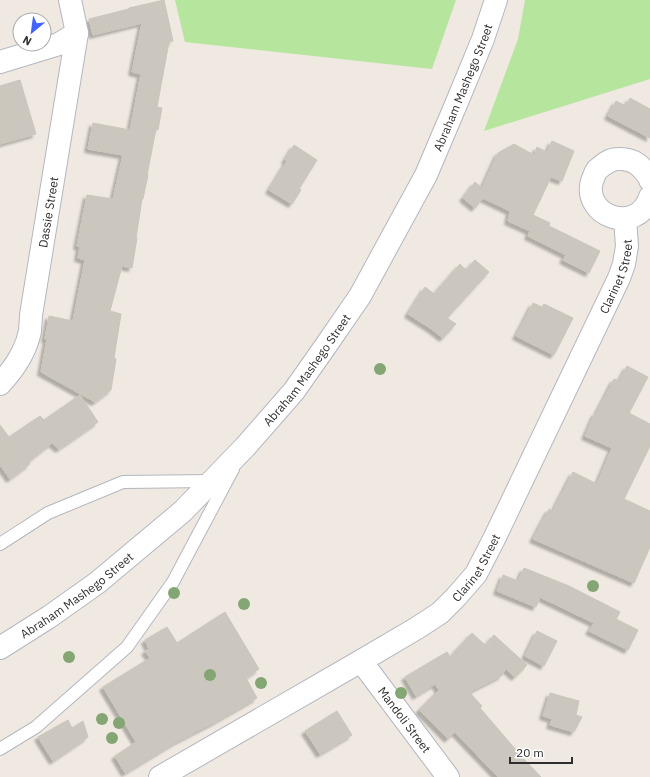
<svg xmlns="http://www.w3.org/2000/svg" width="650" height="777" font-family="'IBM Plex Sans',sans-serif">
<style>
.green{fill:#b6e59e}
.building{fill:#cbc7bf;stroke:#cbc5ba;filter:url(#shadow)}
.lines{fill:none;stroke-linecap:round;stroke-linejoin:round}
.lane-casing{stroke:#b4b7c1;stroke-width:14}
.street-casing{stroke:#b4b7c1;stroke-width:24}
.secondary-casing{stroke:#b4b7c1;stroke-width:24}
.lane{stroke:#fff;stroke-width:12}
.street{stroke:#fff;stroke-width:22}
.secondary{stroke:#fff;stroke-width:22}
.tree{fill:#84a574}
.labels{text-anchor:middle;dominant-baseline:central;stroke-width:3;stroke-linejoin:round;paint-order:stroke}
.street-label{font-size:12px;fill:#2e2e2e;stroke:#fff}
</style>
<defs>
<filter id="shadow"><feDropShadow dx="-3.5" dy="3.5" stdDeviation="1" flood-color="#0004"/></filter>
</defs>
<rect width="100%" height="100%" fill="#efe9e1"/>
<g class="green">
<path d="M175,0h281l-24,69 -247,-27z"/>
<path d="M525,0h125v79l-166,52 34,-92z"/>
</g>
<g class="building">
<path d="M164,0l9,41 -4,1 -12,65 5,1 -4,22 -2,-1 -9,46h1l-5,24h-1l-6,39h1l-5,30 -10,-2 -12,45 11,3 -7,44 2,1 -5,31 -16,12 -54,-30 6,-33h-2l4,-23 24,5 12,-61 -7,-2 2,-12h-3l10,-51 26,4 10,-44 -35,-6 5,-26 37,7 11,-56 -9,-2 10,-49 -49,12 -4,-16 40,-10v-1z"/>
<path d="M20,80l16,54 -36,10v-58z"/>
<path d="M630,98l20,11v29l-42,-22 8,-15 10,5z"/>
<path d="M552,141l22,10 -12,30 -11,-4 -18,38 17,8 -1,3 51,25 -11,22 -26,-13 3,-5 -38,-19 2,-5 -22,-10 2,-10 -27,-13 -8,10 -12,-10 12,-16 7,6 16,-35 16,-9 20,11 3,-8 10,5z"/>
<path d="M294,145l23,15 -18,29 2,1 -9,14 -23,-14 18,-29 -2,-1z"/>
<path d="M475,260l14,12 -42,46 9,6 -13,14 -13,-10 -22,-14 17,-27 9,7 26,-30 6,6z"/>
<path d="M533,303l9,4 2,-3 29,14 -19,37 -38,-19z"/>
<path d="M627,366l21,11 -19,36 21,11v22l-26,53 26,12v36l-16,36 -101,-44 16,-30 4,2 20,-39 24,12 15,-36 -27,-12 10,-23 1,1 18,-35 5,2z"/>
<path d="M80,395l18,27 -39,27 -7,-6 -24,19 2,2 -20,15 -10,-14v-40l9,12 31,-21 4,4z"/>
<path d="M524,568l45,18 51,26 -4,7 22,11 -10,20 -39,-19 5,-8 -54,-26 -4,10 -39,-16 6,-16 15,6z"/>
<path d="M225,612l34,57 -13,9 11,20 -42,24 -39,20 -51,31 -10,-17 21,-14 -33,-55 47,-29 -5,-7 4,-2 -4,-9 22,-13 10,16z"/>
<path d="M537,631l20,10 -13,25 -19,-10z"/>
<path d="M472,633l13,12 9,-10 33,30 -12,12 -9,-8 -5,7 -32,16 13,14 -2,2 42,49 19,20h-43l-43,-45 -7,7 -29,-29 20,-20 -4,-6 -19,12 -11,-19 42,-25 3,5z"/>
<path d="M550,693l29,8 -3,14 6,2 -8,15 -24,-7 2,-6 -9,-3z"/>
<path d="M337,711l15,24 -32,19 -15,-23z"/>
<path d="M68,720l4,8 11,-7 5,16 -35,24 -15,-24z"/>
</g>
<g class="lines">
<defs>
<g id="lane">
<path d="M0,544l48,-31 75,-31 89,-1"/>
<path d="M0,749l36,-22 91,-80 46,-65 60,-113"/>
</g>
<g id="street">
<path d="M0,62l59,-18 18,-11 -7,-33"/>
<path d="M650,180v-2c-9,-12 -16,-20 -32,-19 -9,0 -15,6 -21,11 -3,4 -3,7 -5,11 -10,35 45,55 58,16"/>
<path id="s1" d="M0,384c14,-15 26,-32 30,-53 0,-5 1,-10 1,-16l46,-282"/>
<path id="s2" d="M361,661l87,116"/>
<path id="s3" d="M160,777l201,-116 56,-33 23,-15 16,-16 20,-23 18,-35 125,-261 5,-14 3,-18 -2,-27"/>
</g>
<g id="secondary">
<path id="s4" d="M0,648l49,-31 48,-34 86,-72 62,-64 49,-56 33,-47 33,-48 66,-121 31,-73 26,-63 13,-39"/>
</g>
</defs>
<use href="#lane" class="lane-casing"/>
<use href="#street" class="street-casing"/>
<use href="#secondary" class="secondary-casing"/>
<use href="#lane" class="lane"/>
<use href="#street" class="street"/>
<use href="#secondary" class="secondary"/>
</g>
<g class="tree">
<circle cx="380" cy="369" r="6"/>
<circle cx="593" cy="586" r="6"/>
<circle cx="174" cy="593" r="6"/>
<circle cx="244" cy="604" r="6"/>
<circle cx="69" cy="657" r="6"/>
<circle cx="210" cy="675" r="6"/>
<circle cx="261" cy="683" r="6"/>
<circle cx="401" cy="693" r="6"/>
<circle cx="102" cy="719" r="6"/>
<circle cx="119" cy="723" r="6"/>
<circle cx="112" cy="738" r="6"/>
</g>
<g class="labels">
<g class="street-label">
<text stroke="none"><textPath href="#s4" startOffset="741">Abraham Mashego Street</textPath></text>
<text stroke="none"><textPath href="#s1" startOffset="182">Dassie Street</textPath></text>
<text stroke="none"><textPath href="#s3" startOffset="707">Clarinet Street</textPath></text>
<text stroke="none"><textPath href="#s4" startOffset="417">Abraham Mashego Street</textPath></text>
<text stroke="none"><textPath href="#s3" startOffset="383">Clarinet Street</textPath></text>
<text stroke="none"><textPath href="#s4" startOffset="93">Abraham Mashego Street</textPath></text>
<text stroke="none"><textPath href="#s2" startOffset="73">Mandoli Street</textPath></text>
</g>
</g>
<g transform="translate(32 32) rotate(209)"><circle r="19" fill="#ffffff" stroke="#ababab"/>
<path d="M0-3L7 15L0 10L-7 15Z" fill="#4264fb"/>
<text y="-6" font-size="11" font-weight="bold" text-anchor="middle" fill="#2e2e2e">N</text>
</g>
<path d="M510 757v6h62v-6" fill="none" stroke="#2e2e2e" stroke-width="2"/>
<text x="516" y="757" font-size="12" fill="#2e2e2e" stroke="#ffffff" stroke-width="3" paint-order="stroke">20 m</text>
</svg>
